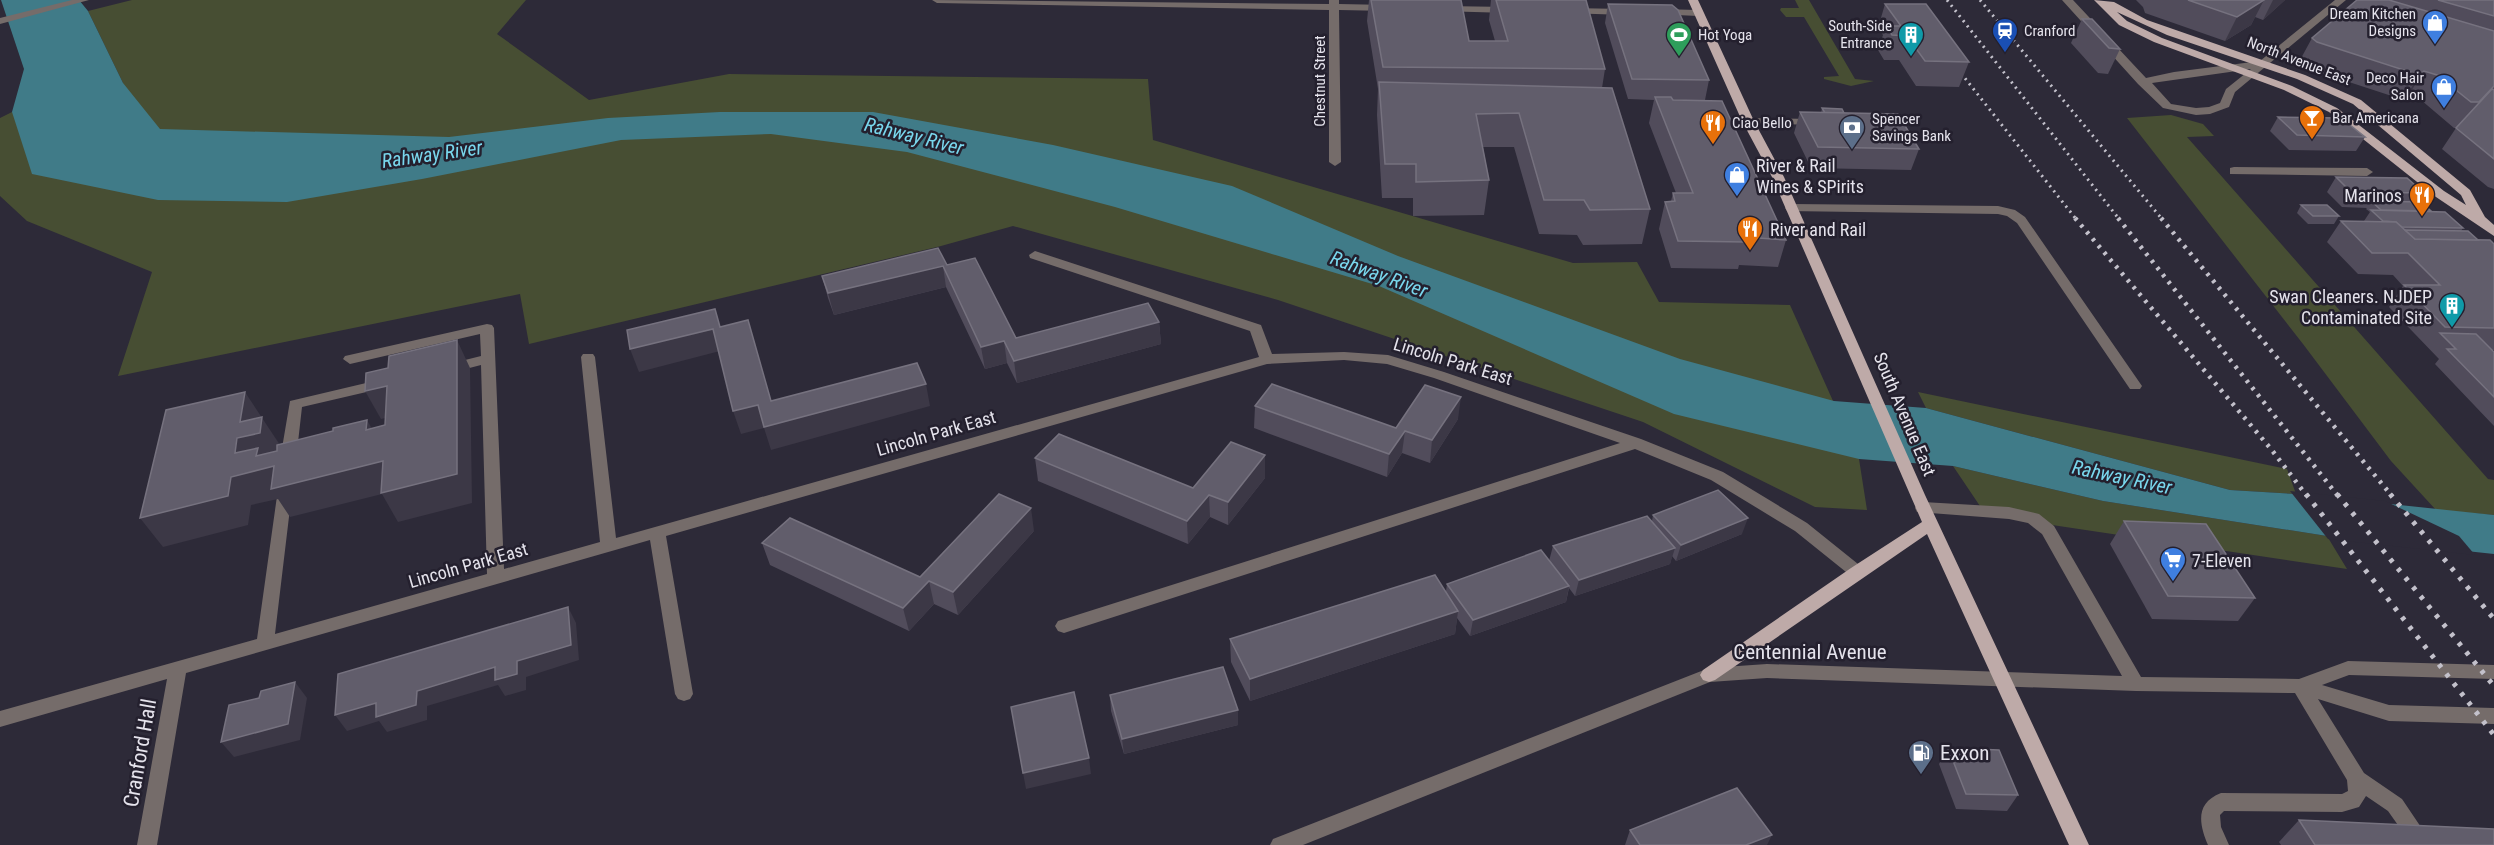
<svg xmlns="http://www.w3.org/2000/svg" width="2494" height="845" font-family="'Roboto Condensed',sans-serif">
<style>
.green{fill:#474e33}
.water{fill:#407b88}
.pier{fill:#2d2a38}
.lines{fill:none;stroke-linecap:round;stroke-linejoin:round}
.minor{fill:#756c6a;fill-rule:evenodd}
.major{fill:#beaaa8;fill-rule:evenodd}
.rail-far2{stroke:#c3c1cb;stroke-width:3;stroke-dasharray:2 4.5;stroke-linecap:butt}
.rail-far1{stroke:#c3c1cb;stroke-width:4.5;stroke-dasharray:3 6;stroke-linecap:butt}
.rail{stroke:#c3c1cb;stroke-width:5;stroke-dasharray:4 8;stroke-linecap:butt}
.wall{fill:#514c5b}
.shaded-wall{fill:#3c3846}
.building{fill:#615d6b;stroke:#76727f;stroke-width:1.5}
.labels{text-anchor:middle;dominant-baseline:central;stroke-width:5;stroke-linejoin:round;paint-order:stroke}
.far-poi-label{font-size:15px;fill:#e5e3ec;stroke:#24202e;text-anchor:start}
.far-street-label{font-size:15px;fill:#e5e3ec;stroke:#24202e}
.poi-label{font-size:18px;fill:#e5e3ec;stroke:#24202e;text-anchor:start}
.street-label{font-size:18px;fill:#e5e3ec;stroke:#24202e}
.water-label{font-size:20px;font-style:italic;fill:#79d7ed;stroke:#24202e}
.near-street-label{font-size:21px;fill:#e5e3ec;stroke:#24202e}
.near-poi-label{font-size:21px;fill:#e5e3ec;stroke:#24202e;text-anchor:start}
</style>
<rect width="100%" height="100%" fill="#2d2a38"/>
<g class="green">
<path d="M132,0h394l-29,34 92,66 140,-26 419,5 5,61 420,123 64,-1 22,40 131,3 69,154 8,51 -52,-3 -172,-85 -365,-122 -265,-74 -72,20 -412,98 -9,-50 -402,82 34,-104 -125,-51 -27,-25v-78l12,-6 111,-29 -35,-72z"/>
<path d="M1795,0h14l46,79 19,2 -23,5 -27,-7v-2l15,-1 -35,-59h-18l-6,-7 1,-2h18z"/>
<path d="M2171,115l32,9 11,12 -27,1 301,342 6,1v35l-58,-5 -45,-49 -88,-117 -176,-226z"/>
<path d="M1918,392l369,77 9,25 -66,-4 -304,-82z"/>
<path d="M1953,466l150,35 224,35 20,33 -361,-54z"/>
</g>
<path class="water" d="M1,0h78l9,11 35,72 37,46 289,8 159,-19 112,-6h153l180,33 179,41 166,70 282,103 154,42 92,7 304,82 66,4 198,21v39l-167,-18 -224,-35 -150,-35 -94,-7 -185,-45 -295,-128 -264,-79 -208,-55 -136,-18 -150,6 -199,39 -135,23 -129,-2 -126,-26 -20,-62 12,-43z"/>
<path class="pier" d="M2290,491l95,10 74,35 16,19 -147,-16z"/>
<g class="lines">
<g class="minor">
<path d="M72,0h17l-89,24v-6z"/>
<path d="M932,0l397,4v-4h10v4l50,1 5,3 -5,3 -50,-1 2,152 -6,4 -6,-4v-152l-392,-7z"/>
<path d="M2062,0h11l73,78 28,-6 86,-11 75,-61h11l-111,92 -6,15 -19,7 -14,1 -33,-7 -25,-24zM2251,69l-25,20 -6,14 -11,4 -13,1 -25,-4 -19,-21z"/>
<path d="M1443,6l66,1 5,3 -5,3 -70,-2 -1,-2z"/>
<path d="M1569,8l57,1 5,3 -5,3 -61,-2v-4z"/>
<path d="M1659,9l39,1 5,3 -5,3 -43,-2 -1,-2z"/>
<path d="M1748,118l70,1 6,3 -6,3 -74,-2v-4z"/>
<path d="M2234,167l133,1 6,4 -6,4 -137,-2v-6z"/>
<path d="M1791,204l207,2 17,4 10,7 117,169 -2,3h-10l-113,-166 -10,-7 -9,-2 -211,-3 -2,-3 2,-3z"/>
<path d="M1035,251l226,74 11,29 72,-2 44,3 56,17 197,67 82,33 84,51 56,45 2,4 -2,4 -6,2 -6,-2 -56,-45 -84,-51 -76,-31 -571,184 -6,-2 -3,-5 3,-5 562,-178 -186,-65 -47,-14 -43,-4 -77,4 -601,172 27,158 -3,5 -6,2 -6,-2 -3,-5 -25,-154 -464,133 -29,172h-20l30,-166 -167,48v-16l257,-72 20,-143h12l2,4 -16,134 212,-60 -6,-209 -31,8 -7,-5 2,-3 36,-9 -1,-22 -130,30 -7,-5 2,-3 142,-32 5,1 2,3 10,241 96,-27 -19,-185 2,-3h10l2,3 21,181 643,-181 -9,-26 -220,-73 -1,-3z"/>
<path d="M383,379l7,5 -2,3 -86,20 -6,53 -3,4h-10l-3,-4 10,-59z"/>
<path d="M1923,502l86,5 30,7 15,12 87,151 158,2 49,-18 146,4v14l-145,-4 -27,10 67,20 105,3v16l-105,-3 -71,-22 46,74 38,26 31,46h-21l-24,-34 -22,-15 -7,11 -17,5 -118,-1 -4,4 1,12 8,18h-21c-9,-21 -13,-42 13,-52l121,1 6,-3 -1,-11 -52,-87 -159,-2 -369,-13 -57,4 -407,163h-33l3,-6 436,-171 58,-4 355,12 -80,-142 -14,-11 -19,-4 -92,-7 -2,-4 2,-4z"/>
</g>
<g class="major">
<path d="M1688,0h10l56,121 30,56 141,318 164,350h-20l-142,-311 -212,146 -6,2 -6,-2 -3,-5 3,-5 148,-102 71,-46 -150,-345 -30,-56z"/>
<path d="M2094,0l20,2 33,18 158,55 56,25 109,90 15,27 9,8v11l-58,-39 -107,-85 -45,-22 -130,-48 -35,-17zM2117,12l50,23 130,44 56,25 108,91 5,10 -22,-14 -107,-83 -45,-22 -130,-48 -35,-17z"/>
</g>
<g class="rail-far2">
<path d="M1947,0l172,219"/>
<path d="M1980,0l182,219"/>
<path d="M1953,63l123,156"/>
</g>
<g class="rail-far1">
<path d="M2075,218l196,231 36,47"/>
<path d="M2118,218l220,278"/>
<path d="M2161,218l231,278"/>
</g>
<g class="rail">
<path d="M2306,494l188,241"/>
<path d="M2337,494l157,192"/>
<path d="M2390,494l104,125"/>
</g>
</g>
<g class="wall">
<path d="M1369,0h92l8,41h26l-6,-21 2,-20h95l19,69 -3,19 48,121 -8,35 -59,1 -6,-10 -38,-1 -25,-87h-31l6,33 -5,35 -71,1v-18h-31l-5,-83 1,-26 -11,-68z"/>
<path d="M2136,0h149l-22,20 -8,-3 -4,8 -26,16 -80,-28 -2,-6z"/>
<path d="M2357,0h137v189l-6,-2 -46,-38 14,-21h-2l-33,-28 -13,-4 -4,4 -101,-33 -4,-5 13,-24z"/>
<path d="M1608,4l101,76 -4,20 81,140 -8,27 -39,-2 -1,4 -67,-1 -12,-39 6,-27 6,-1 2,-8h3l-27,-70 5,-23 -26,-1 -23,-76z"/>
<path d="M1885,4l84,58 -10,25 -43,-1 -17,-26h-15l-6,-10 5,-15 -5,-7z"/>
<path d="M2082,19l38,30 -12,25 -10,-1 -27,-30z"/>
<path d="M1822,108l22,5 75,36 -8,21 -100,-2 -17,-35 6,-21 21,1z"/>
<path d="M2278,117l87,20 -9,14 -67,-1 -19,-19z"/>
<path d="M2336,177l88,16 -6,9 13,9 32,17 -2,3 17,9 16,4v106h-2l2,2v74l-59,-62 4,-5 -50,-52 14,-21 -10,-11 -35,-1 -31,-32 14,-21h23l6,-9 -4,-3 1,-1 -25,-1 -15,-15z"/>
<path d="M2301,205l38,11 -5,8h-26l-11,-11z"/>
<path d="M947,265l69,73 143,-16 2,22 -144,39 -10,-20 -22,6 -39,-82 -112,28 -6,-17 -6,-22z"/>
<path d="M1255,406l141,22 62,-9 -28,44 -28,-10 -15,24 -133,-49z"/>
<path d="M1035,458l158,30 72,-10 -37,47 -18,-8 -22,27 -150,-63z"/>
<path d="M1653,515l89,19 -66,27 -4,-5 -2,8 -95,32 -6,-8 -3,14 -96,34 -13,-18 -2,16 -205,67 -19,-39 -1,-23 216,-48 1,-7 102,-23 4,-15 99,-25z"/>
<path d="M2124,521l131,77 -17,23 -86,-2 -42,-75z"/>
<path d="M1034,531l-76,84 -24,-11 -25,27 -139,-66 -8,-22 158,34z"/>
<path d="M1110,695l128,15v15l-114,29 -13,-43z"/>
<path d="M1948,748l70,47 -11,16 -51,-2 -17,-45z"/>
<path d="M2299,820l195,25h-213l-2,-3z"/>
<path d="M1630,830l137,15h-142z"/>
</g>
<g class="shaded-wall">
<path d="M2264,0l-13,25 -26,16 12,-24z"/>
<path d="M2273,0h12l-22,20z"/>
<path d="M2424,71l-16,25 -4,4 15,-25z"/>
<path d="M943,266l3,21 -112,28 -6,-22z"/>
<path d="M1159,322l2,22 -144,39 -3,-22z"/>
<path d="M713,329l7,22 -81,21 -9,-23z"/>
<path d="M457,340l13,28 2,135 -74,19 -16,-28 -92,23 -12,-18 -27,6 -3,20 -85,22 -23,-29 95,-65 10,-61 35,53 -6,21 109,-5z"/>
<path d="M1004,341l3,22 -22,6 -4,-22z"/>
<path d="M926,384l4,22 -159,44 -7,-22 -23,6 -8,-23 25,-6 20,18z"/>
<path d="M387,386l16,28 -22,5 -16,-28z"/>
<path d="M1461,397l-3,22 -28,44 2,-23z"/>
<path d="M367,420l16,28 -17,-18z"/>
<path d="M1405,431l-3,22 -15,24 2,-23z"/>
<path d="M1265,455v23l-37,47v-23z"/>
<path d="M1209,495l1,22 -22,27 -1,-23z"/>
<path d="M1031,508l3,23 -76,84 -5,-23z"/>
<path d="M1748,518l-6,16 -66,27 5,-16z"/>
<path d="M1675,548l-5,16 -95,32 4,-16z"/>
<path d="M929,581l5,23 -25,27 -6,-23z"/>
<path d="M1569,586l-3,16 -96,34 3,-16z"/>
<path d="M568,607l8,16 3,37 -53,17v13l-21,6 -7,-11 -71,21v14l-40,12 -8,-11 -32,10 -12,-16 182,-54z"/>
<path d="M1458,611l-3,23 -205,67v-22z"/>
<path d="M295,682l12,16 -7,42 -66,17 -13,-15z"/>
<path d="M1238,710v15l-114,29 -2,-15z"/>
<path d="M1089,758l2,16 -65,15 -3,-16z"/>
<path d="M1772,835l-5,10h-21z"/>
</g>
<g class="building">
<path d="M1371,0h90l8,41h39l-12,-41h90l19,69 -222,-2z"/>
<path d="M2188,0h76l-27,17z"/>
<path d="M2357,0h32l105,31v55l-15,16h-8l-34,-27 -13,-4 -5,4 -102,-33 -5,-4z"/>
<path d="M2438,0h56v16z"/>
<path d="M1608,4l64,1 6,5 31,70 -77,-1z"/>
<path d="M1885,4h41l43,58 -44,-1 -18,-25 -15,-1 -6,-9h15z"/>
<path d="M2082,19h10l28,30 -11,-1z"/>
<path d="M1379,82l233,6 38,121 -60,1 -6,-10h-40l-25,-87 -43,1 13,66 -73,2v-18h-31z"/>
<path d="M2492,89l2,1v69l-38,-31z"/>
<path d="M1655,97h16l2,3 49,1 64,139 -42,-3 2,5 -68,-1 -13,-39 10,-1 -2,-8h20z"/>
<path d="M1822,108l20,1 2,4h-19z"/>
<path d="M1800,112l98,2 21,35 -101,-2z"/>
<path d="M2278,117l63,1 24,19 -68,-2z"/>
<path d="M2336,177l71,1 17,15 -73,-1z"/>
<path d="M2371,201l50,1 10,9 -50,-1z"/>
<path d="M2301,205h26l12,11h-26z"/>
<path d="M2371,210l74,2 18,16 -61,-1 -6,-5 -13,-1z"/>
<path d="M2341,221l55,1 19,17 75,1 4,4v84l-49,-1 -41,-42h36l-32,-32h-36z"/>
<path d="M2405,230l63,1 10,9 -63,-1z"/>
<path d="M938,248l9,17 28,-7 41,80 132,-35 11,19 -145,39 -10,-20 -23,6 -38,-81 -115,27 -6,-17z"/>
<path d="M715,309l5,18 28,-7 23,81 146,-38 9,21 -162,43 -6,-22 -25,6 -20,-82 -83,20 -3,-19z"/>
<path d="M2440,333l36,1 18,18v45l-47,-48h9z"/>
<path d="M457,340v134l-76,19 2,-32 -112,28 3,-23 -43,11 -3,19 -88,22 26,-108 79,-18 -5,30 22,-5 -2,16 -23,5 -2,15 23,-5 -2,8 21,-5v-6l56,-14v-3l34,-8 -1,10 19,-5 2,-39 -22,5 1,-18 22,-5 1,-12z"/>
<path d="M1272,384l124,44 29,-43 36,12 -29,43 -27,-9 -16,23 -134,-48z"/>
<path d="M1059,434l134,54 38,-46 34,13 -37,47 -19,-7 -22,26 -152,-63z"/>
<path d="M1718,490l30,28 -67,27 -28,-30z"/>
<path d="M999,494l32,14 -78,84 -24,-11 -26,27 -141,-65 28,-25 130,59z"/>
<path d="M1647,516l28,32 -96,32 -26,-34z"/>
<path d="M2124,521l82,3 49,74 -87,-2z"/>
<path d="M1541,550l28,36 -96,34 -26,-36z"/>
<path d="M1435,575l23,36 -208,68 -20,-40z"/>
<path d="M568,607l3,38 -54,16v13l-22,6v-13l-78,24 -1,14 -40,12v-14l-41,12 3,-41z"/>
<path d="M1223,667l15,43 -116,29 -12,-44z"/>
<path d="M295,682l-7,42 -67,18 8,-37 30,-7 2,-7z"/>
<path d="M1074,692l15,66 -66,15 -12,-66z"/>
<path d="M1948,748l51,2 19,45 -52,-1z"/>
<path d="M1737,788l35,47 -26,10h-106l-10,-15z"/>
<path d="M2299,820l195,9v16h-179z"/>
</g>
<defs>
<symbol id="shop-pin" viewBox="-11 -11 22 30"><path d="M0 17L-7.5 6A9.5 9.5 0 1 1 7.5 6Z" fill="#3f7fe0" stroke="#24202e"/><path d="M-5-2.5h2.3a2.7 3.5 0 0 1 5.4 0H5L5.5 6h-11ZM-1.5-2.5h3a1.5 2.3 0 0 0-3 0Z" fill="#fff"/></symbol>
<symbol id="station-pin" viewBox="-11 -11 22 30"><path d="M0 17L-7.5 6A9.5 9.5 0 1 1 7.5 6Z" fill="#1a4fb4" stroke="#24202e"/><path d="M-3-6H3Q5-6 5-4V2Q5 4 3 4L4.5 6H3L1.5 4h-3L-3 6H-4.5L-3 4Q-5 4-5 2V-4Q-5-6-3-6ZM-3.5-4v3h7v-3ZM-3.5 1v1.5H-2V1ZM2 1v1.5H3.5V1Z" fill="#fff"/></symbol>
<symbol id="stadium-pin" viewBox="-11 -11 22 30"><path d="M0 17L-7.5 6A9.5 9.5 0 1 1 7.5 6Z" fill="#2e9e5b" stroke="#24202e"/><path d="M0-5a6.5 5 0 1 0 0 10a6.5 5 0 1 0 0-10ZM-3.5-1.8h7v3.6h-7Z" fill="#fff"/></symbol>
<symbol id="building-pin" viewBox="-11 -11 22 30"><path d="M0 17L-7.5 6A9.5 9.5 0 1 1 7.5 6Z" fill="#0f9aa8" stroke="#24202e"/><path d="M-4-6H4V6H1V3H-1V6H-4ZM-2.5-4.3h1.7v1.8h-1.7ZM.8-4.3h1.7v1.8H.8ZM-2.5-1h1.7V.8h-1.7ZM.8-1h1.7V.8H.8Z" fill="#fff"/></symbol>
<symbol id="bar-pin" viewBox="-11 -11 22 30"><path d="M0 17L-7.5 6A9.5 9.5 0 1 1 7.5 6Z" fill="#e8710a" stroke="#24202e"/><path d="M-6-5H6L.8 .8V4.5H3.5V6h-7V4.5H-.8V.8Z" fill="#fff"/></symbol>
<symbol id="restaurant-pin" viewBox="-11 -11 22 30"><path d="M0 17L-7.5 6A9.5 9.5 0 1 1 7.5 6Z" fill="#e8710a" stroke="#24202e"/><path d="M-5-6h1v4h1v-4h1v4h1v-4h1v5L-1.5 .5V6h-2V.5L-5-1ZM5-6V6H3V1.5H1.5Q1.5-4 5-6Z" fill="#fff"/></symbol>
<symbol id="bank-pin" viewBox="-11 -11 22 30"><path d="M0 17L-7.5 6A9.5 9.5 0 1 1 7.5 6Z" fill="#5c6f8a" stroke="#24202e"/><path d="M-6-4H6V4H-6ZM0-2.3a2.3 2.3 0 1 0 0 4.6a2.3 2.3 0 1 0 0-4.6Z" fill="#fff"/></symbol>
<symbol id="supermarket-pin" viewBox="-11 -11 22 30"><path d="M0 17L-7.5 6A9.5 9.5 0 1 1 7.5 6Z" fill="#3f7fe0" stroke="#24202e"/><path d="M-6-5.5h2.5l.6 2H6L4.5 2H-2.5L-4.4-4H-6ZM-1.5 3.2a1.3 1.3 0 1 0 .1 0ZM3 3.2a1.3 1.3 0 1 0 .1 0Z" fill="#fff"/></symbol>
<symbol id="fuel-pin" viewBox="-11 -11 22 30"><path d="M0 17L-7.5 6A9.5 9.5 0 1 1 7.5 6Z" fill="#5c6f8a" stroke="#24202e"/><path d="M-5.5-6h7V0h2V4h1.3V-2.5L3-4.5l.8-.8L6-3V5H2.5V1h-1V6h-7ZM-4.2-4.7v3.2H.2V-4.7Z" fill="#fff"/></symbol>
</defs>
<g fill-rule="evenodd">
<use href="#shop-pin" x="2420" y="8" width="30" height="40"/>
<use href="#station-pin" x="1990" y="16" width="30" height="40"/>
<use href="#stadium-pin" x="1664" y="20" width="30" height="40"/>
<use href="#building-pin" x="1896" y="20" width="30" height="40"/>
<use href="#shop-pin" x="2429" y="72" width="30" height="40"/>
<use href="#bar-pin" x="2297" y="103" width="30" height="40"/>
<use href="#restaurant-pin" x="1698" y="108" width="30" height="40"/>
<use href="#bank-pin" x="1837" y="113" width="30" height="40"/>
<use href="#shop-pin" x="1722" y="160" width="30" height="40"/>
<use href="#restaurant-pin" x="2407" y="180" width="30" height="40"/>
<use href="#restaurant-pin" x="1735" y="214" width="30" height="40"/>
<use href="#building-pin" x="2437" y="291" width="30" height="40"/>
<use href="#supermarket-pin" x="2158" y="545" width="30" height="40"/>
<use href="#fuel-pin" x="1906" y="738" width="30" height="40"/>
</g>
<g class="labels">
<g class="far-poi-label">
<text x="2416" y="14" text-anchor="end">Dream Kitchen<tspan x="2416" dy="17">Designs</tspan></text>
<text x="1892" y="26" text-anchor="end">South-Side<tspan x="1892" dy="17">Entrance</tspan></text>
<text x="2024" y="31">Cranford</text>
<text x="1698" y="35">Hot Yoga</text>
<text x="2424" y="78" text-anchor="end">Deco Hair<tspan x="2424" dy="17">Salon</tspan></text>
<text x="2332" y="118">Bar Americana</text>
<text x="1872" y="119">Spencer<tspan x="1872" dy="17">Savings Bank</tspan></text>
<text x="1732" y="123">Ciao Bello</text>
</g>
<g class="far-street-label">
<text transform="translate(2299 61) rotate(21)">North Avenue East</text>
<text transform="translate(1320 81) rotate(-90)">Chestnut Street</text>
</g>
<g class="poi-label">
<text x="1756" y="165">River &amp; Rail<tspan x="1756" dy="21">Wines &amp; SPirits</tspan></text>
<text x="2402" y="195" text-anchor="end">Marinos</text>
<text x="1770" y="229">River and Rail</text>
<text x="2432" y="296" text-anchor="end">Swan Cleaners. NJDEP<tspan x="2432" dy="21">Contaminated Site</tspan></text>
<text x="2192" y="560">7-Eleven</text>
</g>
<g class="street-label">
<text transform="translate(1453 361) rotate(17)">Lincoln Park East</text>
<text transform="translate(1905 414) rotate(67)">South Avenue East</text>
<text transform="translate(936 433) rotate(-16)">Lincoln Park East</text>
<text transform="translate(468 565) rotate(-16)">Lincoln Park East</text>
</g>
<g class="water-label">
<text transform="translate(914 136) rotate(14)">Rahway River</text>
<text transform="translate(432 154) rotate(-8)">Rahway River</text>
<text transform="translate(1379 274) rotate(20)">Rahway River</text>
<text transform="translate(2122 477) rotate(12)">Rahway River</text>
</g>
<g class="near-street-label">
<text x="1810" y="652">Centennial Avenue</text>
<text transform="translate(140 753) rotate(-80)">Cranford Hall</text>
</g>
<g class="near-poi-label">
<text x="1940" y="753">Exxon</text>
</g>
</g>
</svg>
